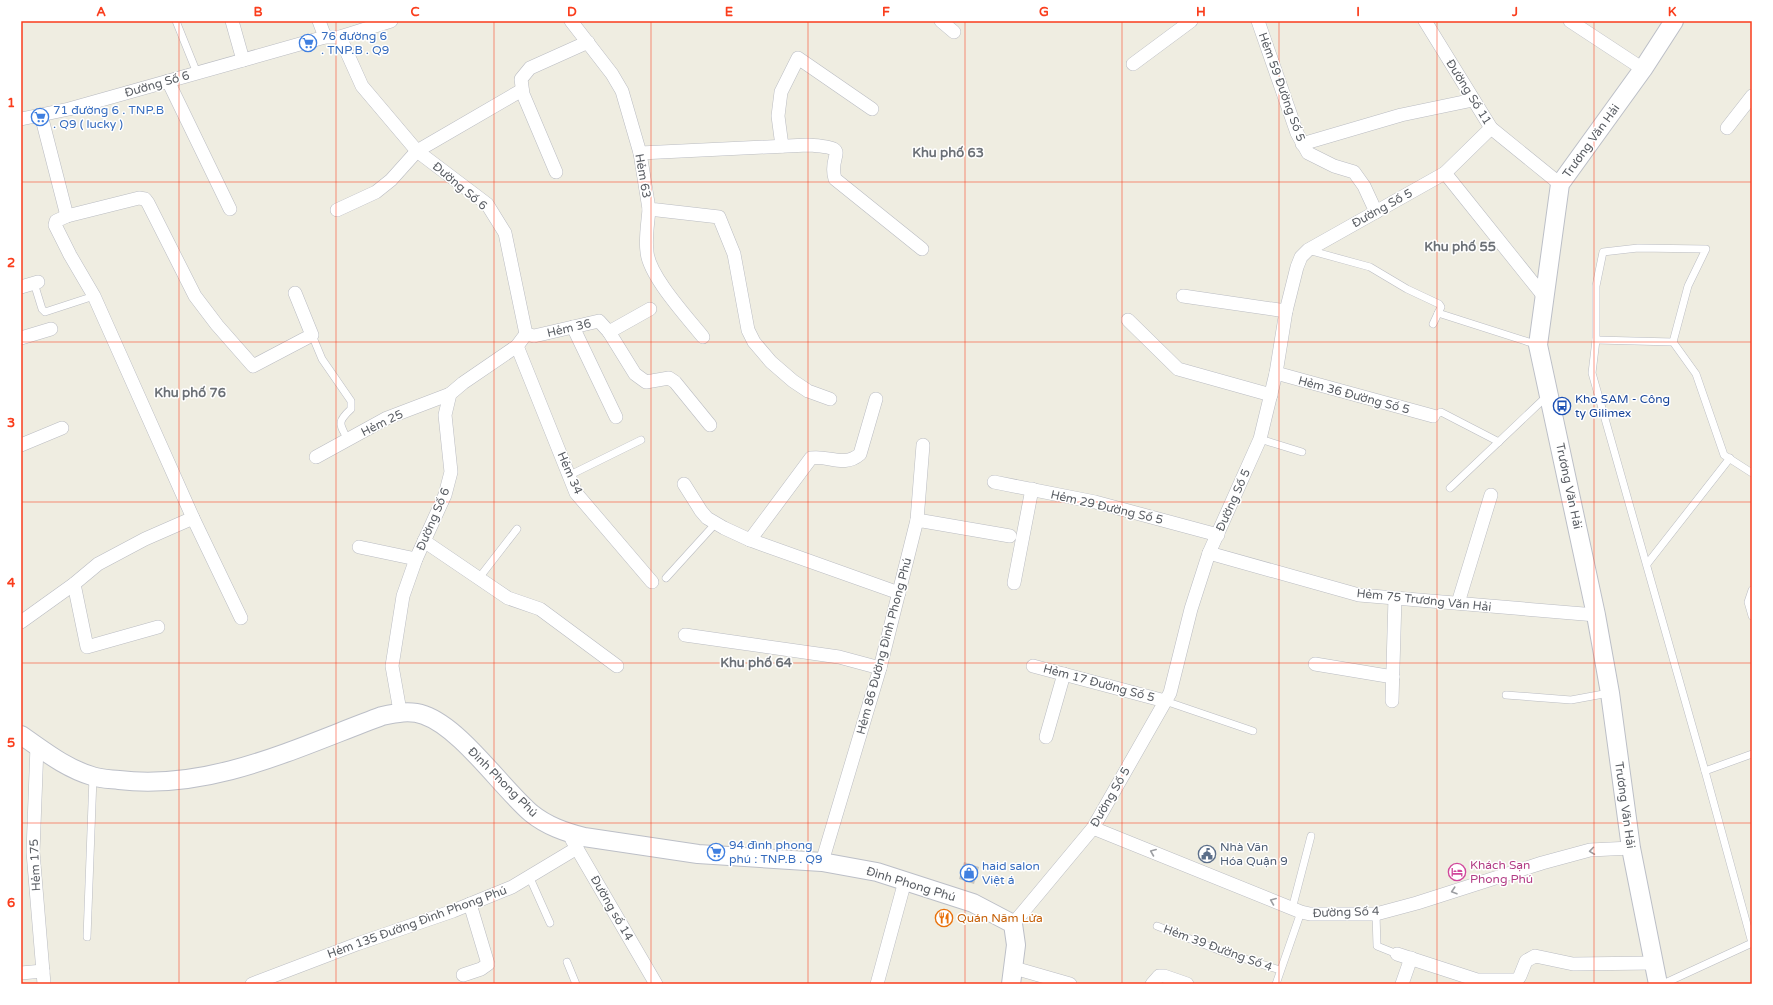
<svg xmlns="http://www.w3.org/2000/svg" width="1773" height="1005" font-family="'Varela Round',sans-serif">
<style>
.building{fill:#cac6be}
.lines{fill:none;stroke-linecap:round;stroke-linejoin:round}
.lane-casing{stroke:#babcc2;stroke-width:8}
.street-casing{stroke:#babcc2;stroke-width:14}
.secondary-casing{stroke:#bcbfc7;stroke-width:20}
.lane{stroke:#fff;stroke-width:7}
.street{stroke:#fff;stroke-width:13}
.secondary{stroke:#fff;stroke-width:18}
.oneway{stroke:#9c9ea2}
.grid{fill:none;stroke:#fa3d1c;stroke-width:1;stroke-opacity:0.55}
.labels{text-anchor:middle;dominant-baseline:central;stroke-width:3;stroke-linejoin:round;paint-order:stroke}
.shop-label{font-size:12px;fill:#366cbe;stroke:#fff;text-anchor:start}
.street-label{font-size:12px;fill:#5a5e64;stroke:#fff}
.transit-label{font-size:12px;fill:#164399;stroke:#fff;text-anchor:start}
.service-label{font-size:12px;fill:#4e5e75;stroke:#fff;text-anchor:start}
.hotel-label{font-size:12px;fill:#b23c85;stroke:#fff;text-anchor:start}
.food-label{font-size:12px;fill:#c56008;stroke:#fff;text-anchor:start}
.neighbourhood-label{font-size:13px;font-weight:bold;fill:#6b7076;stroke:#fff}
.neatline{fill:none;stroke:#fa3d1c;stroke-width:1.5}
.grid-label{font-size:13px;text-anchor:middle;font-weight:bold;fill:#fa3d1c}
</style>
<rect width="100%" height="100%" fill="#efede1"/>
<path class="building" d="M964,862l15,5 -5,17 -15,-5z"/>
<g class="lines">
<defs>
<g id="lane">
<path d="M176,21l21,52"/>
<path d="M1308,250l62,17 37,22 32,15 2,3 -8,17"/>
<path d="M34,283l8,26 3,3 49,-16"/>
<path d="M1438,313l100,32"/>
<path d="M312,335l10,24 29,42v8c-15,14 -11,15 -3,31"/>
<path d="M1596,340l77,2 23,32 28,81 28,18"/>
<path d="M1433,416l8,-4 58,30"/>
<path d="M1260,439l42,13"/>
<path d="M568,476l73,-36"/>
<path d="M1450,488l97,-92"/>
<path d="M1647,564l83,-106"/>
<path d="M479,578l38,-49"/>
<path d="M666,578l49,-54"/>
<path d="M1752,590l-4,12 4,14"/>
<path d="M1506,695l65,5 38,-7"/>
<path d="M1165,701l88,30"/>
<path d="M1705,771l47,-17"/>
<path d="M529,876l21,47"/>
<path d="M1292,909l19,-73"/>
<path d="M1376,914l1,32 20,8"/>
<path d="M1157,926l69,27 54,17"/>
<path d="M87,937l6,-160"/>
<path d="M567,962l9,22"/>
<path d="M1276,984l25,-72"/>
<path d="M1663,984l89,-41 -47,-172 -113,-398 4,-33v-54l7,-34 35,-4 68,1 -18,37 -15,56"/>
</g>
<g id="street">
<path d="M232,21l11,39"/>
<path d="M319,21l6,16"/>
<path d="M571,21l41,53 10,17 18,62 9,56 70,8 15,37 14,76 6,12 17,20 22,19 15,10 22,8"/>
<path d="M941,21l13,11"/>
<path d="M1258,21l39,112 11,20 26,13 20,6 10,14 12,26"/>
<path d="M1425,21l66,107 69,56"/>
<path d="M1570,21l73,48"/>
<path d="M340,37l22,49 55,65 70,53 18,29 21,101 -9,12 -54,37 -13,11 -5,21 6,57 -6,23 -29,64 -13,37 -11,70 8,45"/>
<path d="M1133,64l58,-43"/>
<path d="M168,81l62,128"/>
<path d="M41,115l26,101"/>
<path d="M21,119l48,-10 231,-65 25,-7h15l51,-16"/>
<path d="M1727,128l25,-32"/>
<path d="M1302,144l99,-29 72,-15"/>
<path d="M782,146l-4,-30 3,-24 17,-34 74,51"/>
<path d="M640,153l168,-8c47,3 19,8 27,34l87,70"/>
<path d="M556,172l-33,-78 -2,-15 9,-11 58,-26"/>
<path d="M1445,173l101,126"/>
<path d="M649,209c-1,14 -4,29 -2,43 2,24 40,65 56,85"/>
<path d="M337,210l39,-18 15,-12 26,-29 105,-61"/>
<path d="M21,287l17,-5"/>
<path d="M1183,296l103,15"/>
<path d="M1128,320l50,49 93,26"/>
<path d="M573,327l43,90"/>
<path d="M609,332l26,42 11,8 23,-4 6,4 35,43"/>
<path d="M526,334l8,2 65,-15 10,11 41,-23"/>
<path d="M21,338l30,-9"/>
<path d="M517,346l59,147 76,89"/>
<path d="M1276,373l157,43"/>
<path d="M21,445l41,-17"/>
<path d="M316,457l71,-39 63,-24"/>
<path d="M994,482l101,20 123,33"/>
<path d="M684,484l17,27 6,7 17,10 26,12 149,53"/>
<path d="M917,520l6,-75"/>
<path d="M750,540l61,-82c18,-3 33,10 49,-4l16,-55"/>
<path d="M424,541l84,57 32,11 77,57"/>
<path d="M359,547l57,12"/>
<path d="M1209,553l150,42 237,20"/>
<path d="M1014,583l18,-94"/>
<path d="M74,584l13,63 71,-20"/>
<path d="M1458,603l33,-108"/>
<path d="M241,618l-48,-100 -99,-222 -24,-41 -15,-30 1,-4 11,-5 72,-18 6,1 3,4 47,93 22,29 36,41 59,-31 -17,-42"/>
<path d="M21,622l53,-38 24,-20 47,-25 48,-21"/>
<path d="M685,635l154,22 41,11"/>
<path d="M1315,664l78,13"/>
<path d="M1033,666l132,35"/>
<path d="M1392,701l3,-103"/>
<path d="M1046,737l18,-63"/>
<path d="M37,746l-4,106 11,132"/>
<path d="M1093,828l208,84 9,2h66l41,-11 125,-40 48,-13 41,-2"/>
<path d="M572,840l84,144"/>
<path d="M822,862l58,-194 37,-148 93,16"/>
<path d="M1013,924l80,-96 77,-135 21,-84 18,-56 51,-114 16,-66 10,-62 11,-44 4,-10 7,-7 137,-77 46,-45"/>
<path d="M1397,954l80,26h40l3,-4 6,-15 9,-5 38,8 81,-1"/>
<path d="M1014,968l56,16"/>
<path d="M21,973l22,-2"/>
<path d="M463,975l18,-6 7,-5 -18,-60"/>
<path d="M252,984l105,-40 96,-33 59,-24 65,-39"/>
<path d="M877,984l28,-103"/>
<path d="M1152,984l7,-8h5l23,8"/>
<path d="M1402,984l9,-26"/>
</g>
<g id="secondary">
<path d="M21,735c22,15 44,33 71,41 8,3 18,3 27,4 92,11 179,-33 263,-64 14,-3 28,-6 42,-1 37,13 76,71 107,98 16,13 34,19 53,24l114,17 124,8 55,10 96,31 40,21 3,21 -5,39"/>
<path d="M1658,984l-27,-136 -21,-155 -14,-78 -58,-270 22,-161 83,-115 31,-48"/>
</g>
</defs>
<use href="#lane" class="lane-casing"/>
<use href="#street" class="street-casing"/>
<use href="#secondary" class="secondary-casing"/>
<use href="#lane" class="lane"/>
<use href="#street" class="street"/>
<use href="#secondary" class="secondary"/>
</g>
<defs><path id="oneway-chevron" d="M-2-3.5L2.5 0L-2 3.5" fill="none" stroke-width="1.6" stroke-linecap="round" stroke-linejoin="round"/></defs>
<g class="oneway">
<use href="#oneway-chevron" transform="translate(1592 851) rotate(172)"/>
<use href="#oneway-chevron" transform="translate(1153 852) rotate(-158)"/>
<use href="#oneway-chevron" transform="translate(1454 891) rotate(162)"/>
<use href="#oneway-chevron" transform="translate(1273 901) rotate(-158)"/>
</g>
<path class="grid" d="M179,21v963M336,21v963M494,21v963M651,21v963M808,21v963M965,21v963M1122,21v963M1279,21v963M1437,21v963M1594,21v963M21,182h1731M21,342h1731M21,502h1731M21,663h1731M21,823h1731"/>
<defs>
<symbol id="supermarket-ring" viewBox="-11 -11 22 22"><circle r="9.5" fill="#fff" stroke="#3f7fe0" stroke-width="1.5"/><path d="M-6-5.5h2.5l.6 2H6L4.5 2H-2.5L-4.4-4H-6ZM-1.5 3.2a1.3 1.3 0 1 0 .1 0ZM3 3.2a1.3 1.3 0 1 0 .1 0Z" fill="#3f7fe0"/></symbol>
<symbol id="bus-ring" viewBox="-11 -11 22 22"><circle r="9.5" fill="#fff" stroke="#1a4fb4" stroke-width="1.5"/><path d="M-5-6H5V4H4V6H2V4H-2V6H-4V4H-5ZM-3.5-4V0h7V-4ZM-3.5 1.2v1.5H-2V1.2ZM2 1.2v1.5H3.5V1.2Z" fill="#1a4fb4"/></symbol>
<symbol id="civic-ring" viewBox="-11 -11 22 22"><circle r="9.5" fill="#fff" stroke="#5c6f8a" stroke-width="1.5"/><path d="M-.6-6.5H3V-4.5H.6V-3L4-1V1h2V6H-6V1h2V-1L-.6-3ZM-1.2 2.5V6h2.4V2.5Z" fill="#5c6f8a"/></symbol>
<symbol id="hotel-ring" viewBox="-11 -11 22 22"><circle r="9.5" fill="#fff" stroke="#d1479c" stroke-width="1.5"/><path d="M-6-4.5h1.5V1H6V5H4.5V3h-9V5H-6ZM-4 0a1.8 1.8 0 1 1 3.6 0ZM.5 0V-2.5h3Q6-2.5 6 0Z" fill="#d1479c"/></symbol>
<symbol id="shop-ring" viewBox="-11 -11 22 22"><circle r="9.5" fill="#fff" stroke="#3f7fe0" stroke-width="1.5"/><path d="M-5-2.5h2.3a2.7 3.5 0 0 1 5.4 0H5L5.5 6h-11ZM-1.5-2.5h3a1.5 2.3 0 0 0-3 0Z" fill="#3f7fe0"/></symbol>
<symbol id="restaurant-ring" viewBox="-11 -11 22 22"><circle r="9.5" fill="#fff" stroke="#e8710a" stroke-width="1.5"/><path d="M-5-6h1v4h1v-4h1v4h1v-4h1v5L-1.5 .5V6h-2V.5L-5-1ZM5-6V6H3V1.5H1.5Q1.5-4 5-6Z" fill="#e8710a"/></symbol>
</defs>
<g fill-rule="evenodd">
<use href="#supermarket-ring" x="298" y="33" width="20" height="20"/>
<use href="#supermarket-ring" x="30" y="107" width="20" height="20"/>
<use href="#bus-ring" x="1552" y="396" width="20" height="20"/>
<use href="#supermarket-ring" x="706" y="842" width="20" height="20"/>
<use href="#civic-ring" x="1197" y="844" width="20" height="20"/>
<use href="#hotel-ring" x="1447" y="862" width="20" height="20"/>
<use href="#shop-ring" x="959" y="863" width="20" height="20"/>
<use href="#restaurant-ring" x="934" y="908" width="20" height="20"/>
</g>
<g class="labels">
<g class="shop-label">
<text x="321" y="36">76 đường 6<tspan x="321" dy="14">. TNP.B . Q9</tspan></text>
<text x="53" y="110">71 đường 6 . TNP.B<tspan x="53" dy="14">. Q9 ( lucky )</tspan></text>
<text x="729" y="845">94 đình phong<tspan x="729" dy="14">phú : TNP.B . Q9</tspan></text>
<text x="982" y="866">haid salon<tspan x="982" dy="14">Việt á</tspan></text>
</g>
<g class="street-label">
<text transform="translate(157 84) rotate(-16)">Đường Số 6</text>
<text transform="translate(1282 87) rotate(70)">Hẻm 59 Đường Số 5</text>
<text transform="translate(1469 92) rotate(58)">Đường Số 11</text>
<text transform="translate(1591 141) rotate(-54)">Trương Văn Hải</text>
<text transform="translate(643 176) rotate(80)">Hẻm 63</text>
<text transform="translate(460 186) rotate(40)">Đường Số 6</text>
<text transform="translate(1382 208) rotate(-29)">Đường Số 5</text>
<text transform="translate(569 328) rotate(-13)">Hẻm 36</text>
<text transform="translate(1354 395) rotate(15)">Hẻm 36 Đường Số 5</text>
<text transform="translate(382 423) rotate(-26)">Hẻm 25</text>
<text transform="translate(570 473) rotate(66)">Hẻm 34</text>
<text transform="translate(1569 486) rotate(78)">Trương Văn Hải</text>
<text transform="translate(1233 500) rotate(-66)">Đường Số 5</text>
<text transform="translate(1107 507) rotate(13)">Hẻm 29 Đường Số 5</text>
<text transform="translate(433 519) rotate(-67)">Đường Số 6</text>
<text transform="translate(1424 600) rotate(6)">Hẻm 75 Trương Văn Hải</text>
<text transform="translate(884 646) rotate(-75)">Hẻm 86 Đường Đình Phong Phú</text>
<text transform="translate(1099 683) rotate(15)">Hẻm 17 Đường Số 5</text>
<text transform="translate(503 782) rotate(45)">Đình Phong Phú</text>
<text transform="translate(1110 797) rotate(-60)">Đường Số 5</text>
<text transform="translate(1625 805) rotate(82)">Trương Văn Hải</text>
<text transform="translate(35 865) rotate(-93)">Hẻm 175</text>
<text transform="translate(911 884) rotate(17)">Đình Phong Phú</text>
<text transform="translate(612 908) rotate(60)">Đường số 14</text>
<text transform="translate(1346 912) rotate(-2)">Đường Số 4</text>
<text transform="translate(417 922) rotate(-20)">Hẻm 135 Đường Đình Phong Phú</text>
<text transform="translate(1218 948) rotate(20)">Hẻm 39 Đường Số 4</text>
</g>
<g class="transit-label">
<text x="1575" y="399">Kho SAM - Công<tspan x="1575" dy="14">ty Gilimex</tspan></text>
</g>
<g class="service-label">
<text x="1220" y="847">Nhà Văn<tspan x="1220" dy="14">Hóa Quận 9</tspan></text>
</g>
<g class="hotel-label">
<text x="1470" y="865">Khách Sạn<tspan x="1470" dy="14">Phong Phú</tspan></text>
</g>
<g class="food-label">
<text x="957" y="918">Quán Năm Lửa</text>
</g>
<g class="neighbourhood-label">
<text x="948" y="153">Khu phố 63</text>
<text x="1460" y="247">Khu phố 55</text>
<text x="190" y="393">Khu phố 76</text>
<text x="756" y="663">Khu phố 64</text>
</g>
</g>
<rect width="1773" height="1005" fill="none" stroke="#ffffff" stroke-width="44"/>
<rect x="22" y="22" width="1729" height="961" class="neatline"/>
<g class="grid-label">
<text x="101" y="16">A</text>
<text x="258" y="16">B</text>
<text x="415" y="16">C</text>
<text x="572" y="16">D</text>
<text x="729" y="16">E</text>
<text x="886" y="16">F</text>
<text x="1044" y="16">G</text>
<text x="1201" y="16">H</text>
<text x="1358" y="16">I</text>
<text x="1515" y="16">J</text>
<text x="1672" y="16">K</text>
<text x="11" y="107">1</text>
<text x="11" y="267">2</text>
<text x="11" y="427">3</text>
<text x="11" y="587">4</text>
<text x="11" y="747">5</text>
<text x="11" y="907">6</text>
</g>
</svg>
